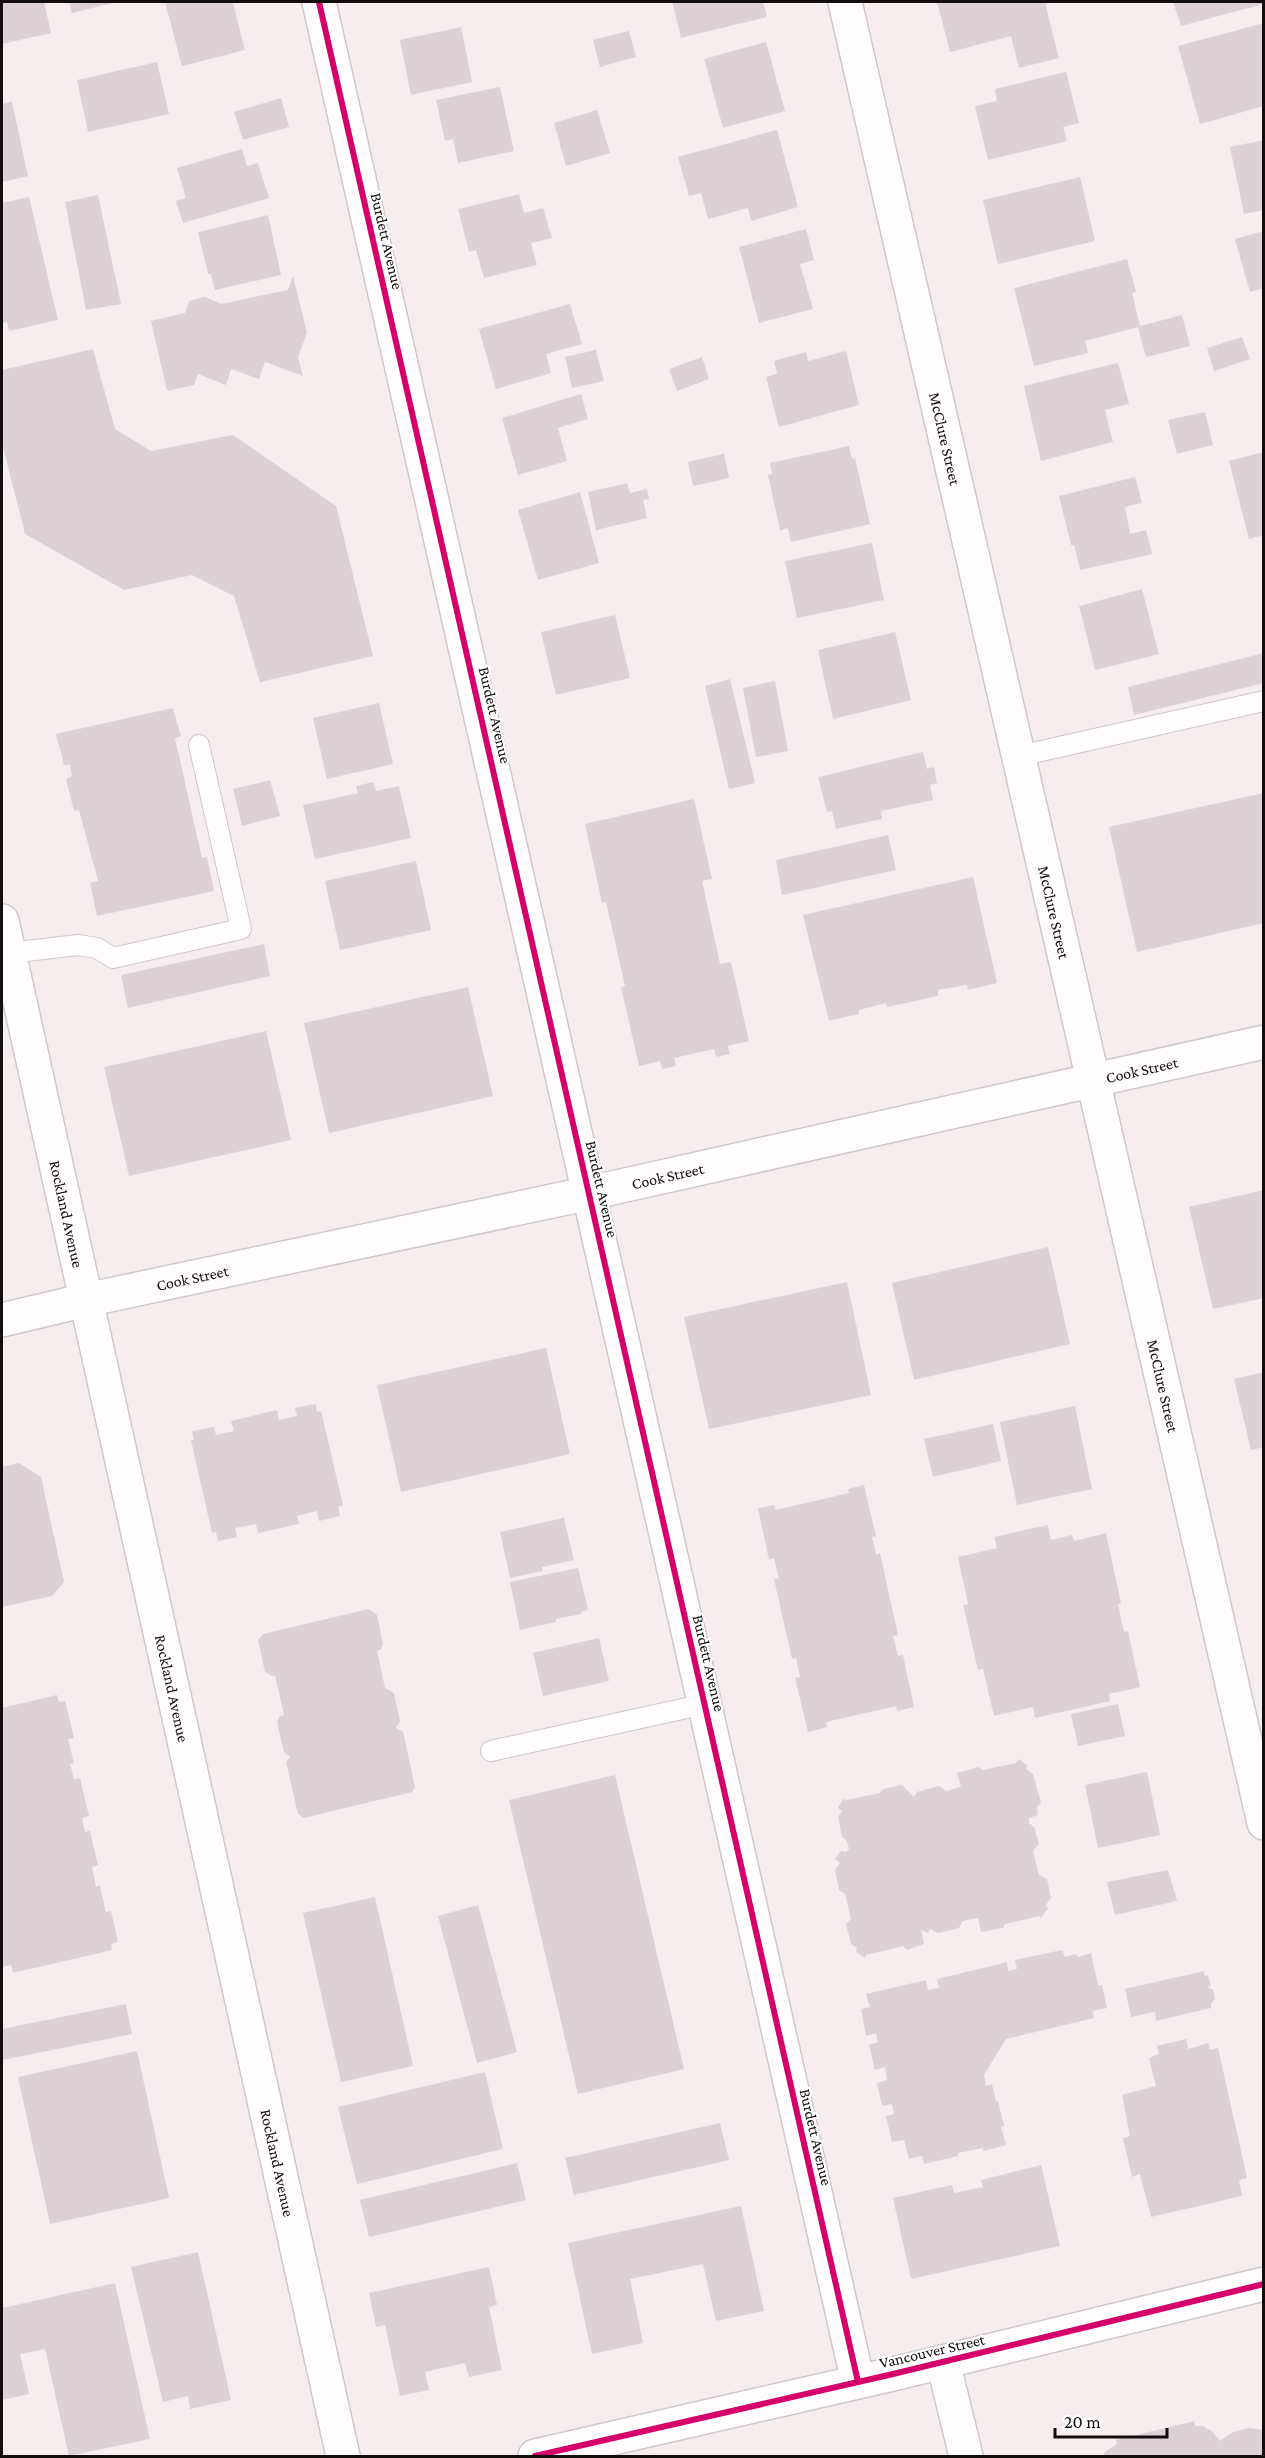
<svg xmlns="http://www.w3.org/2000/svg" width="1265" height="2458" font-family="'Crimson Pro',serif">
<style>
.building{fill:#dcd1d4}
.lines{fill:none;stroke-linecap:round;stroke-linejoin:round}
.lane-casing{stroke:#cec8c8;stroke-width:22}
.street-casing{stroke:#cec8c8;stroke-width:36}
.secondary-casing{stroke:#cec8c8;stroke-width:36}
.lane{stroke:#fefcfc;stroke-width:20}
.street{stroke:#fefcfc;stroke-width:33}
.secondary{stroke:#fefcfc;stroke-width:33}
.cycleway-casing{stroke:#fff;stroke-width:10}
.cycleway{stroke:#d6006c;stroke-width:6}
.labels{text-anchor:middle;dominant-baseline:central;stroke-width:4.5;stroke-linejoin:round;paint-order:stroke}
.street-label{font-size:16px;fill:#120e0d;stroke:#fff}
</style>
<rect width="100%" height="100%" fill="#f6eeee"/>
<g class="building">
<path d="M2,2h42l7,31 -49,11z"/>
<path d="M69,2h48l-45,11z"/>
<path d="M165,2h68l12,48 -63,16z"/>
<path d="M672,2h91l4,15 -86,21z"/>
<path d="M937,2h108l14,56 -40,10 -8,-32 -61,16z"/>
<path d="M1173,2h91v2l-83,22z"/>
<path d="M1264,23v83l-64,18 -22,-78z"/>
<path d="M461,27l11,55 -61,13 -11,-55z"/>
<path d="M629,31l7,26 -36,10 -7,-27z"/>
<path d="M766,42l19,69 -62,17 -19,-69z"/>
<path d="M157,62l12,52 -81,18 -11,-52z"/>
<path d="M1066,72l13,51 -16,4 4,14 -79,19 -13,-54 22,-5 -2,-12z"/>
<path d="M500,87l14,64 -56,12 -5,-24 -8,2 -9,-41z"/>
<path d="M281,98l8,29 -46,13 -9,-28z"/>
<path d="M12,102l16,74 -26,6v-78z"/>
<path d="M597,110l13,43 -44,13 -12,-43z"/>
<path d="M777,130l21,77 -47,14 -3,-13 -40,11 -7,-26 -12,3 -11,-39z"/>
<path d="M1264,140v70l-20,4 -14,-67z"/>
<path d="M242,149l5,17 11,-3 11,35 -86,25 -7,-22 10,-3 -9,-30z"/>
<path d="M1080,177l15,64 -97,23 -15,-64z"/>
<path d="M519,194l5,19 19,-5 9,30 -21,5 6,22 -53,13 -8,-28 -7,2 -11,-43z"/>
<path d="M98,195l23,109 -35,6 -21,-108z"/>
<path d="M29,197l29,123 -49,11 -2,-9 -5,1v-120z"/>
<path d="M268,215l13,60 -66,15 -4,-16h-3l-10,-42z"/>
<path d="M806,229l8,31 -14,4 13,45 -54,14 -20,-76z"/>
<path d="M1264,231v57l-14,4 -15,-53z"/>
<path d="M1127,259l9,33 -4,1 8,33 42,-11 8,31 -44,11 -8,-30 -53,14 3,12 -54,13 -20,-78z"/>
<path d="M293,276l14,57 -9,24 5,19 -38,-14 -6,17 -28,-10 -5,16 -28,-11 -4,11 -27,6 -16,-70 34,-8 4,-12 16,-4 16,7 67,-14z"/>
<path d="M570,304l12,40 -36,10 5,19 -55,16 -17,-60z"/>
<path d="M1242,337l8,22 -36,12 -7,-23z"/>
<path d="M93,349l22,80 36,22 82,-16 103,71 37,150 -113,26 -26,-86 -42,-21 -68,15 -99,-56 -23,-91v-73z"/>
<path d="M596,350l8,31 -32,7 -7,-31z"/>
<path d="M846,351l13,54 -80,22 -13,-50 11,-3 -3,-13 32,-9 2,9z"/>
<path d="M702,357l7,22 -32,12 -8,-22z"/>
<path d="M1118,363l11,41 -24,6 8,32 -72,19 -17,-75z"/>
<path d="M581,394l7,25 -30,9 9,33 -49,14 -16,-57z"/>
<path d="M1205,412l8,33 -36,9 -9,-34z"/>
<path d="M849,446l3,13 3,-1 15,66 -79,18 -3,-14 -8,2 -12,-55 4,-1 -2,-11z"/>
<path d="M1264,452v83l-15,4 -20,-78z"/>
<path d="M724,454l5,24 -36,8 -5,-24z"/>
<path d="M1135,477l7,26 -17,4 5,27 16,-4 6,24 -72,16 -6,-25h-3l-12,-49z"/>
<path d="M627,483l3,10 17,-4 2,10 -6,1 4,18 -51,12 -8,-38z"/>
<path d="M580,492l19,71 -61,17 -20,-70z"/>
<path d="M872,543l12,57 -87,18 -12,-57z"/>
<path d="M1142,589l17,65 -64,16 -16,-64z"/>
<path d="M615,615l15,63 -74,17 -15,-63z"/>
<path d="M895,632l16,68 -78,19 -15,-69z"/>
<path d="M1264,653v30l-130,32 -6,-28z"/>
<path d="M730,679l25,104 -26,6 -24,-103z"/>
<path d="M775,681l13,70 -32,6 -13,-69z"/>
<path d="M379,703l14,61 -66,15 -14,-61z"/>
<path d="M173,708l8,28 -6,2 27,120 5,-1 7,34 -117,25 -7,-33 8,-2 -19,-71 -5,1 -8,-32 6,-3 -2,-11h-6l-8,-31z"/>
<path d="M923,752l4,17 7,-2 3,16 -7,2 3,15 -52,11 1,8 -46,10 -4,-18 -5,1 -9,-35z"/>
<path d="M270,780l10,36 -38,10 -9,-37z"/>
<path d="M373,782l3,9 23,-5 12,52 -96,21 -12,-54 55,-12 -2,-7z"/>
<path d="M1264,793v130l-127,29 -28,-125z"/>
<path d="M694,799l18,80 -10,2 18,83 11,-2 18,79 -21,5 2,8 -14,3 -2,-8 -40,9 2,8 -14,3 -2,-8 -21,5 -18,-79 4,-1 -19,-84 -4,1 -17,-79z"/>
<path d="M888,835l8,35 -114,25 -6,-35z"/>
<path d="M416,861l15,69 -91,20 -15,-69z"/>
<path d="M973,877l24,106 -29,7 -1,-5 -29,5v6l-51,11 -1,-4 -27,7v4l-30,7 -26,-106z"/>
<path d="M264,944l6,32 -142,32 -7,-33z"/>
<path d="M468,987l25,109 -164,37 -25,-110z"/>
<path d="M266,1031l25,109 -162,36 -25,-109z"/>
<path d="M1264,1190v108l-51,11 -24,-102z"/>
<path d="M1048,1247l22,97 -156,36 -22,-97z"/>
<path d="M847,1282l24,113 -162,34 -25,-112z"/>
<path d="M546,1348l24,106 -169,38 -24,-107z"/>
<path d="M1264,1372v75l-13,3 -17,-71z"/>
<path d="M316,1404l1,8 4,-1 22,94 -5,2 2,9 -21,5 -2,-10 -20,5 2,8 -41,9 -2,-9 -21,4 2,9 -19,4 -2,-9 -4,1 -21,-93h3l-2,-9 22,-4 2,8 18,-4 -3,-10 46,-11 2,10 18,-4 -2,-8z"/>
<path d="M1075,1406l17,83 -75,16 -17,-83z"/>
<path d="M993,1424l8,37 -68,16 -9,-38z"/>
<path d="M19,1463l22,14 23,105 -12,14 -50,11v-140z"/>
<path d="M864,1485l12,51 -4,1 4,17 4,-1 18,82 -5,1 5,20 5,-1 11,52 -17,4 -1,-5 -70,16 1,5 -19,5 -13,-54 5,-1 -4,-19 -4,1 -18,-80 5,-1 -5,-20 -5,2 -11,-52 16,-3 2,5 73,-17 -1,-4z"/>
<path d="M564,1518l10,42 -32,7 1,4 -33,7 -10,-46z"/>
<path d="M1048,1525l3,15 21,-5 2,6 32,-8 15,70 -3,1 6,28 4,-1 12,56 -31,7 1,7 -75,17 -2,-11 -39,9 -11,-47 -5,1 -15,-65 5,-1 -10,-47 39,-9 -3,-11z"/>
<path d="M578,1568l10,42 -7,2v2l-25,5v3l-36,8 -10,-48z"/>
<path d="M369,1609l8,6 6,29 -2,5 -4,2 8,37 9,5 6,28 -4,7 7,4 12,55 -3,5 -108,26 -6,-4 -12,-52 4,-5 -6,-5 -7,-30 3,-6 4,-1 -9,-40 -3,1 -7,-4 -7,-32 5,-6z"/>
<path d="M599,1638l10,43 -66,15 -10,-43z"/>
<path d="M57,1695l2,7 6,-1 9,37 -6,1 6,24 -4,1 4,15 6,-1 9,38 -7,2 3,14 5,-1 8,34 -6,2 4,20 4,-1 6,26 5,-1 7,31 -7,2 1,6 -99,23 -2,-8 -8,2 -1,-6v-253z"/>
<path d="M1118,1704l7,32 -47,10 -7,-32z"/>
<path d="M1019,1759l9,7 -2,3 7,5 8,29 -4,4 1,8 -9,3v5l5,4 5,17 -6,7 6,24 8,4 4,19 -6,8 3,2 -7,10 -2,-2 -34,8 -2,4 -22,4 -3,-14 -15,3 -4,7 -21,5 -8,-4 -2,4 -7,-3 3,14 -17,6 -4,-4 -37,9 -1,3 -9,-6 1,-4 -6,-4 -5,-20 5,-5 -6,-25 -6,-4 -4,-20 5,-7 -5,-4 6,-8 5,1 3,-3 -2,-8 -5,-4 -4,-20 4,-6 -4,-3 5,-9 3,1 34,-7 3,-4 19,-4 12,12 3,-5 22,-6 7,5 15,-4 -4,-14 21,-6 5,3 33,-7z"/>
<path d="M1147,1772l13,63 -62,13 -13,-63z"/>
<path d="M615,1775l69,294 -106,25 -69,-294z"/>
<path d="M1168,1870l9,31 -62,14 -8,-33z"/>
<path d="M375,1897l38,169 -72,16 -38,-169z"/>
<path d="M478,1905l39,147 -40,11 -39,-147z"/>
<path d="M1062,1950l3,7 11,-3 2,3 13,-4 7,32h4l5,23 -14,3 1,7 -88,21 -22,36 2,11 6,-2 4,17h2l6,25 -3,1 5,18 -23,6v-3l-25,5v3l-34,8 -2,-8 -13,3 -5,-19 -12,2 -6,-26 8,-2 -2,-10 -10,2 -5,-23 10,-3 -2,-13 -10,3 -6,-25 9,-3 -2,-9 -10,3 -5,-27 9,-2 -4,-13 60,-14 2,10 11,-2 -2,-9 70,-17 1,9 9,-2 -2,-9z"/>
<path d="M1204,1971l1,5 3,-1 3,11 -4,1 6,3 2,9 -4,5v4l-55,13 -1,-9 -24,5 -6,-28z"/>
<path d="M126,2004l6,30 -130,26v-31z"/>
<path d="M1186,2039l2,10 20,-6 2,7 8,-2 29,130 -8,2 3,16 -91,21 -11,-43 -8,3 -9,-39 7,-2 -8,-41 34,-9 -7,-28 10,-4 -2,-8z"/>
<path d="M137,2051l32,147 -119,26 -32,-147z"/>
<path d="M485,2072l18,77 -146,35 -19,-77z"/>
<path d="M720,2123l9,37 -155,35 -9,-37z"/>
<path d="M517,2163l9,37 -157,37 -9,-37z"/>
<path d="M1041,2165l19,81 -149,33 -18,-81 59,-13 2,8 29,-6 -2,-7z"/>
<path d="M741,2206l23,105 -48,10 -13,-57 -73,15 13,64 -51,11 -24,-111z"/>
<path d="M198,2252l33,148 -41,9 -2,-13 -25,6 -32,-135z"/>
<path d="M489,2267l8,38 -8,2 13,63 -33,7 -4,-14 -40,9 4,18 -29,6 -15,-71 -9,2 -7,-34z"/>
<path d="M115,2283l35,156 -81,17 -24,-107 -25,5 9,40 -27,6v-92z"/>
<path d="M1194,2421l1,5h8l10,6 7,9 11,-8 17,-5 16,2v26h-161l2,-4 12,-8 -1,-4z"/>
</g>
<g class="lines">
<defs>
<g id="lane">
<path d="M1019,756l245,-55"/>
<path d="M9,953l69,-8 19,3 16,10 128,-29 -42,-184"/>
<path d="M491,1751l214,-47"/>
</g>
<g id="street">
<path d="M319,2l539,2380"/>
<path id="s1" d="M845,2l419,1821"/>
<path d="M943,2362l23,94"/>
<path d="M535,2456l358,-82 371,-90"/>
</g>
<g id="secondary">
<path id="s2" d="M2,921l341,1535"/>
<path id="s3" d="M2,1320l84,-20 504,-107 674,-151"/>
</g>
</defs>
<use href="#lane" class="lane-casing"/>
<use href="#street" class="street-casing"/>
<use href="#secondary" class="secondary-casing"/>
<use href="#lane" class="lane"/>
<use href="#street" class="street"/>
<use href="#secondary" class="secondary"/>
<defs>
<g id="cycleway">
<path d="M319,2l539,2380"/>
<path d="M535,2456l358,-82 371,-90"/>
</g>
</defs>
<use href="#cycleway" class="cycleway-casing"/>
<use href="#cycleway" class="cycleway"/>
</g>
<g class="labels">
<g class="street-label">
<text transform="translate(387 241) rotate(77)">Burdett Avenue</text>
<text stroke="none"><textPath href="#s1" startOffset="448">McClure Street</textPath></text>
<text transform="translate(495 715) rotate(77)">Burdett Avenue</text>
<text stroke="none"><textPath href="#s1" startOffset="934">McClure Street</textPath></text>
<text stroke="none"><textPath href="#s3" startOffset="1167">Cook Street</textPath></text>
<text stroke="none"><textPath href="#s3" startOffset="681">Cook Street</textPath></text>
<text transform="translate(602 1189) rotate(77)">Burdett Avenue</text>
<text stroke="none"><textPath href="#s2" startOffset="300">Rockland Avenue</textPath></text>
<text stroke="none"><textPath href="#s3" startOffset="195">Cook Street</textPath></text>
<text stroke="none"><textPath href="#s1" startOffset="1420">McClure Street</textPath></text>
<text transform="translate(709 1663) rotate(77)">Burdett Avenue</text>
<text stroke="none"><textPath href="#s2" startOffset="786">Rockland Avenue</textPath></text>
<text transform="translate(816 2137) rotate(77)">Burdett Avenue</text>
<text stroke="none"><textPath href="#s2" startOffset="1272">Rockland Avenue</textPath></text>
<text transform="translate(932 2351) rotate(-13)">Vancouver Street</text>
</g>
</g>
<rect width="1265" height="2458" fill="none" stroke="#120e0d" stroke-width="6"/>
<path d="M1055 2428v9h112v-9" fill="none" stroke="#120e0d" stroke-width="3"/>
<text x="1064" y="2428" font-size="18" fill="#120e0d" stroke="#ffffff" stroke-width="4.5" paint-order="stroke">20 m</text>
</svg>
